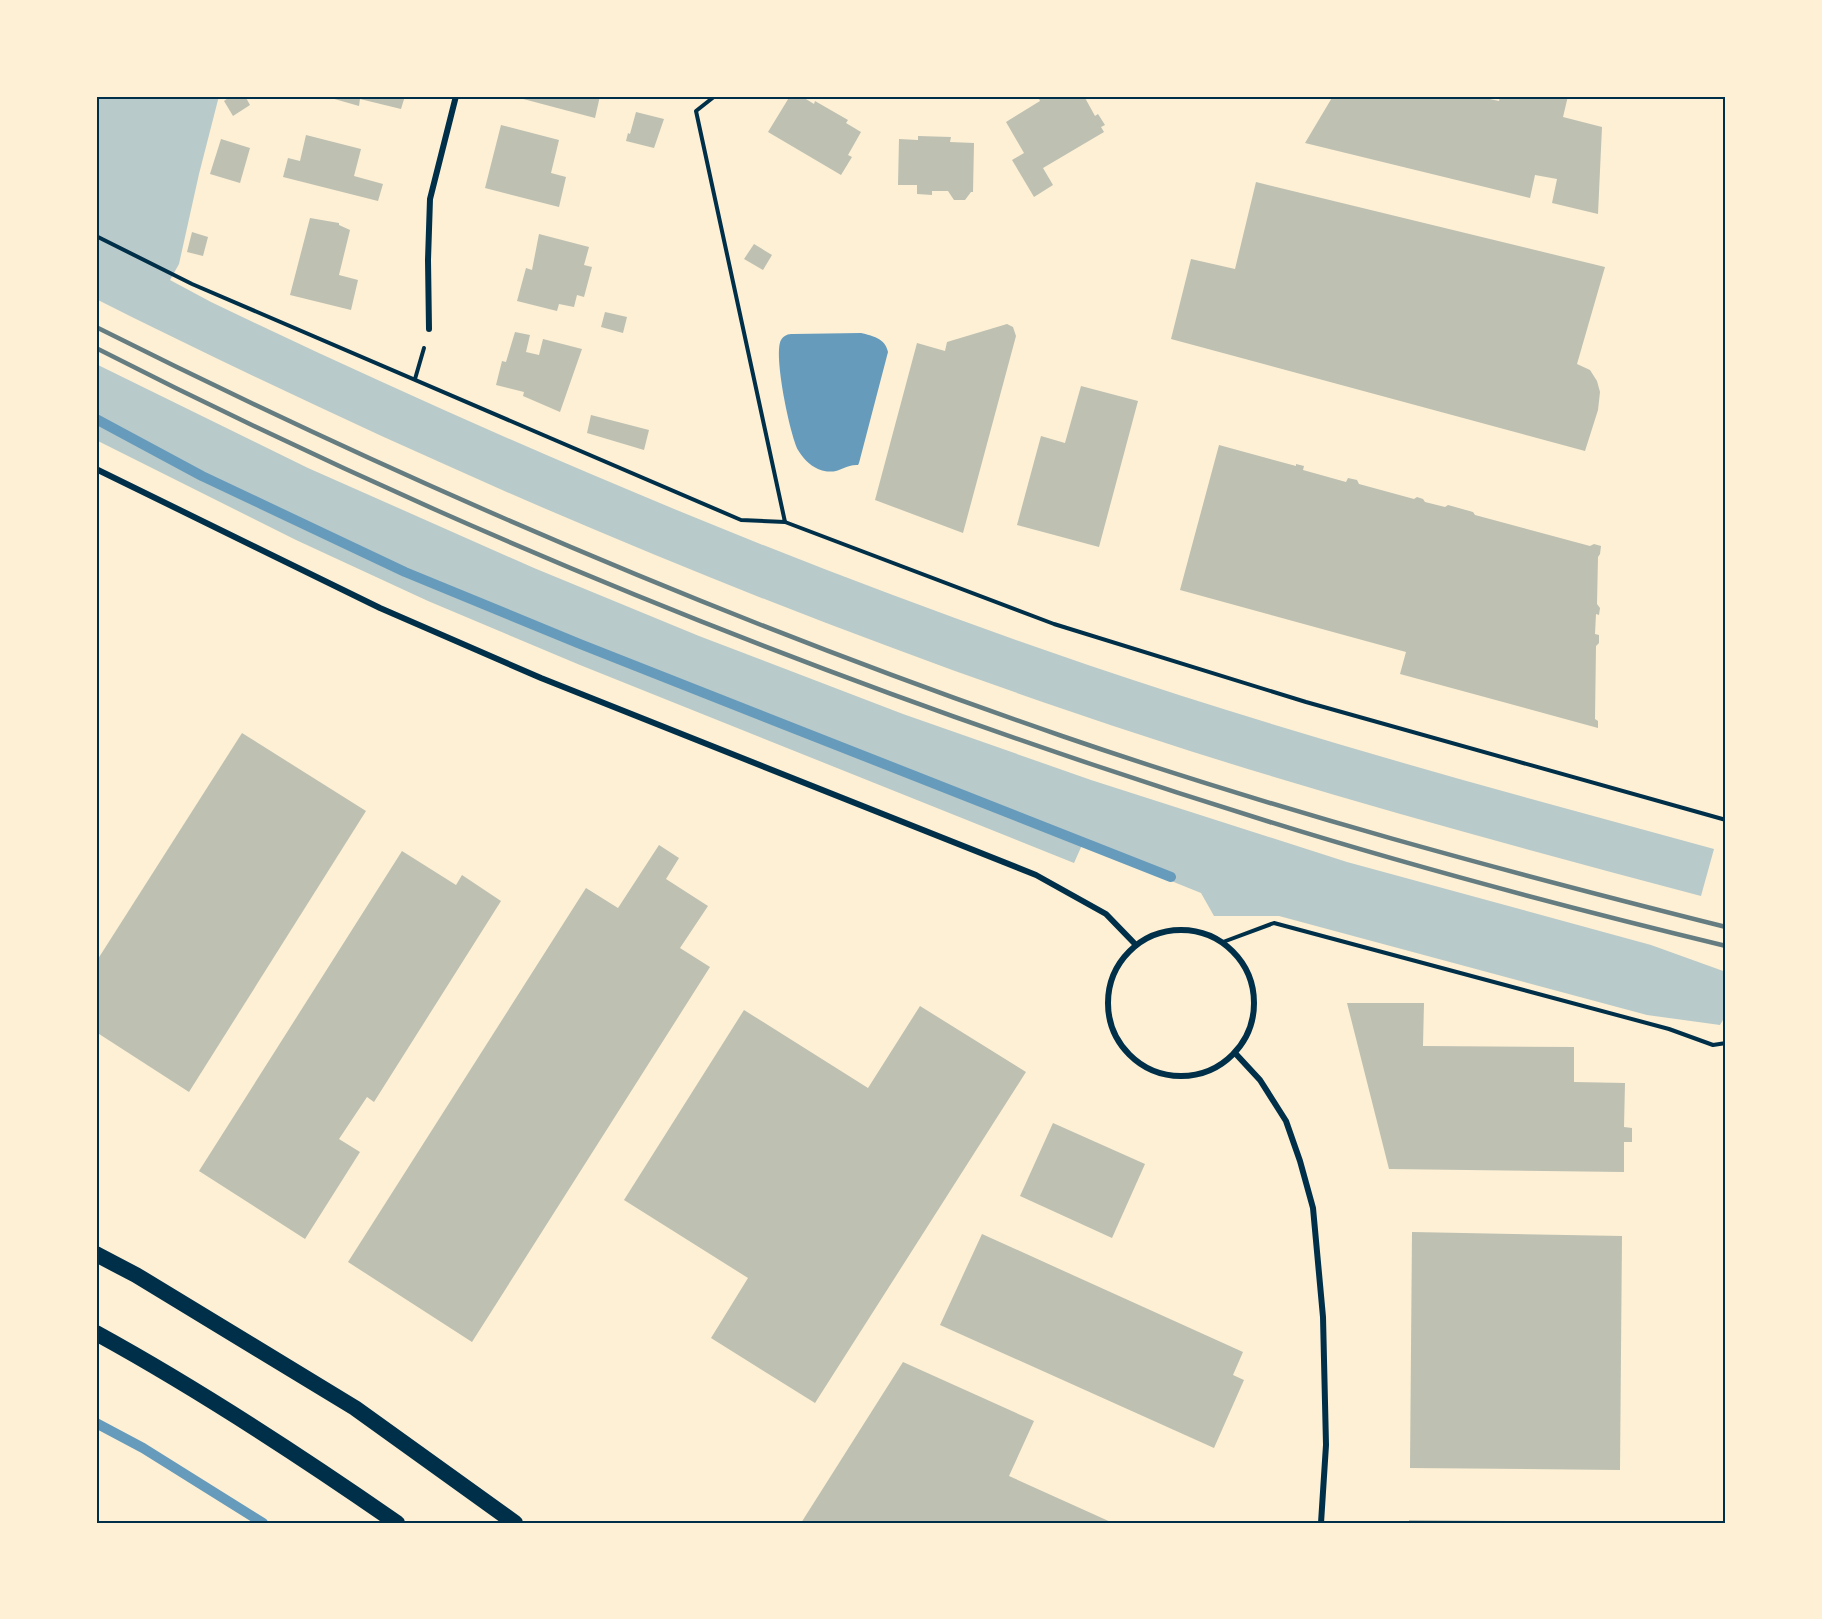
<svg xmlns="http://www.w3.org/2000/svg" width="1822" height="1619" font-family="'Space Grotesk',sans-serif">
<style>
.green{fill:#b9caca}
.water{fill:#669bbc}
.lines{fill:none;stroke-linecap:round;stroke-linejoin:round}
.stream{stroke:#669bbc;stroke-width:10}
.building{fill:#bec0b2}
.path{stroke:#003049;stroke-width:4}
.minor{stroke:#003049;stroke-width:6}
.trunk{stroke:#003049;stroke-width:16}
.rail{stroke:#657d81;stroke-width:4.5}
.neatline{fill:none;stroke:#003049;stroke-width:2}
</style>
<rect width="100%" height="100%" fill="#fdf0d5"/>
<g class="green">
<path d="M96,96h123l-20,78 -20,90 -9,16 41,22c286,137 577,261 877,363 206,70 416,127 626,184l-13,47c-211,-56 -422,-113 -629,-184 -335,-114 -659,-254 -976,-413z"/>
<path d="M96,364l212,104 226,100 165,68 204,78 188,66 256,82 304,83 75,27v43l-6,10 -73,-10 -368,-99h-65l-13,-23 -119,-48 -8,18 -494,-198 -152,-64 -132,-61 -200,-100z"/>
</g>
<path class="water" d="M861,333c12,3 24,5 27,19l-29,111 -1,2c-14,-1 -21,12 -40,4 -9,-4 -15,-11 -20,-19 -8,-15 -25,-96 -17,-110 3,-5 7,-6 12,-6z"/>
<g class="lines">
<g class="stream">
<path d="M96,419l106,57 203,96 175,72 591,233"/>
<path d="M96,1423l47,25 120,75"/>
</g>
</g>
<g class="building">
<path d="M231,96h14l5,9 -17,11 -9,-15z"/>
<path d="M324,96h81l-4,13 -41,-10 -1,7z"/>
<path d="M512,96h88l-5,22z"/>
<path d="M790,96h11l13,8 1,-3 33,19 -2,3 15,9 -13,23 4,2 -11,18 -73,-43z"/>
<path d="M1041,96h43l11,20 3,-2 7,11 -4,2 3,5 -61,36 10,17 -19,12 -22,-37 12,-7 -18,-31 34,-21 -2,-4z"/>
<path d="M1333,96h143l23,5 1,-5h68l-5,21 39,10 -4,87 -46,-11 5,-24 -22,-4 -5,23 -225,-55z"/>
<path d="M636,112l28,7 -10,29 -28,-7 2,-8 2,1z"/>
<path d="M501,125l58,15 -8,33 15,4 -7,30 -74,-19z"/>
<path d="M306,135l55,14 -7,27 29,8 -5,17 -95,-24 5,-19 12,3z"/>
<path d="M918,136l33,1 -1,5 24,1 -1,49h-2l-6,8h-11l-6,-9h-16v4l-15,-1v-9h-19l1,-46 19,1z"/>
<path d="M221,139l29,9 -10,35 -30,-9z"/>
<path d="M1256,182l349,85 -28,97 13,6 7,11 3,11 -2,18 -13,41 -414,-112 20,-80 44,10z"/>
<path d="M310,218l29,5v2l11,5 -11,45 19,5 -7,30 -61,-15z"/>
<path d="M192,232l16,5 -5,19 -16,-4z"/>
<path d="M539,234l50,13 -5,18 8,2 -8,30 -7,-2 -3,12 -15,-3 -2,7 -40,-10 9,-33 6,2z"/>
<path d="M754,244l18,11 -9,15 -19,-11z"/>
<path d="M605,312l22,5 -4,16 -22,-6z"/>
<path d="M1007,324l6,3 3,9 -53,197 -88,-33 42,-157 28,8 2,-9z"/>
<path d="M515,332l15,3 -4,17 13,3 4,-16 39,10 -22,63 -37,-16 1,-4 -28,-7 6,-24 4,1z"/>
<path d="M1081,386l57,15 -39,146 -82,-22 24,-89 24,7z"/>
<path d="M591,415l58,15 -5,20 -57,-17z"/>
<path d="M1219,445l77,21v-2l8,2 -1,4 43,12 2,-4 9,2 2,4 55,15 3,-2 6,2 2,3 20,5 3,-2 25,7 2,3 115,31 4,-2 7,2 -1,8 -2,3 -1,47 3,4 -1,7 -3,-1 -1,20 4,1v8l-3,3 -1,73 3,2v7l-198,-54 6,-22 -226,-62z"/>
<path d="M242,733l124,78 -177,281 -93,-60v-70z"/>
<path d="M659,845l20,13 -13,21 42,27 -28,42 30,19 -238,375 -124,-80 238,-374 32,20z"/>
<path d="M402,851l54,34 6,-10 39,26 -127,201 -7,-5 -28,42 21,13 -55,87 -106,-68z"/>
<path d="M1347,1003h77l-1,43 151,1v35l51,1 -1,44 8,1v14h-8v30l-235,-3z"/>
<path d="M920,1006l106,66 -211,331 -104,-65 37,-60 -124,-78 120,-190 124,78z"/>
<path d="M1053,1123l92,41 -33,74 -92,-42z"/>
<path d="M1412,1232l210,4 -2,234 -210,-2z"/>
<path d="M982,1234l261,118 -10,23 11,5 -30,68 -274,-123z"/>
<path d="M903,1362l131,59 -25,55 104,47h-312z"/>
<path d="M1409,1520l105,1v2h-105z"/>
</g>
<g class="lines">
<g class="path">
<path d="M96,236l96,48 549,236 44,2 -89,-411 19,-15"/>
<path d="M415,379l9,-31"/>
<path d="M785,522l269,102 252,78 420,118"/>
<path d="M1223,942l51,-19 395,106 44,16 13,-2"/>
</g>
<g class="minor">
<path d="M429,329l-1,-69 2,-61 26,-103"/>
<path d="M96,469l284,139 161,70 495,197 70,39 30,31"/>
<circle cx="1181" cy="1003" r="73"/>
<path d="M1235,1053l25,27 26,41 14,40 13,47 10,109 3,128 -5,78"/>
</g>
<g class="trunk">
<path d="M96,1254l40,21 219,133 160,115"/>
<path d="M96,1333c104,57 203,122 301,190"/>
</g>
<g class="rail">
<path d="M96,327c313,157 635,295 966,409 218,75 441,135 664,191"/>
<path d="M96,348c376,192 772,349 1174,474 151,47 303,87 456,124"/>
</g>
</g>
<rect width="1822" height="1619" fill="none" stroke="#fdf0d5" stroke-width="195"/>
<rect x="98" y="98" width="1626" height="1424" class="neatline"/>
</svg>
